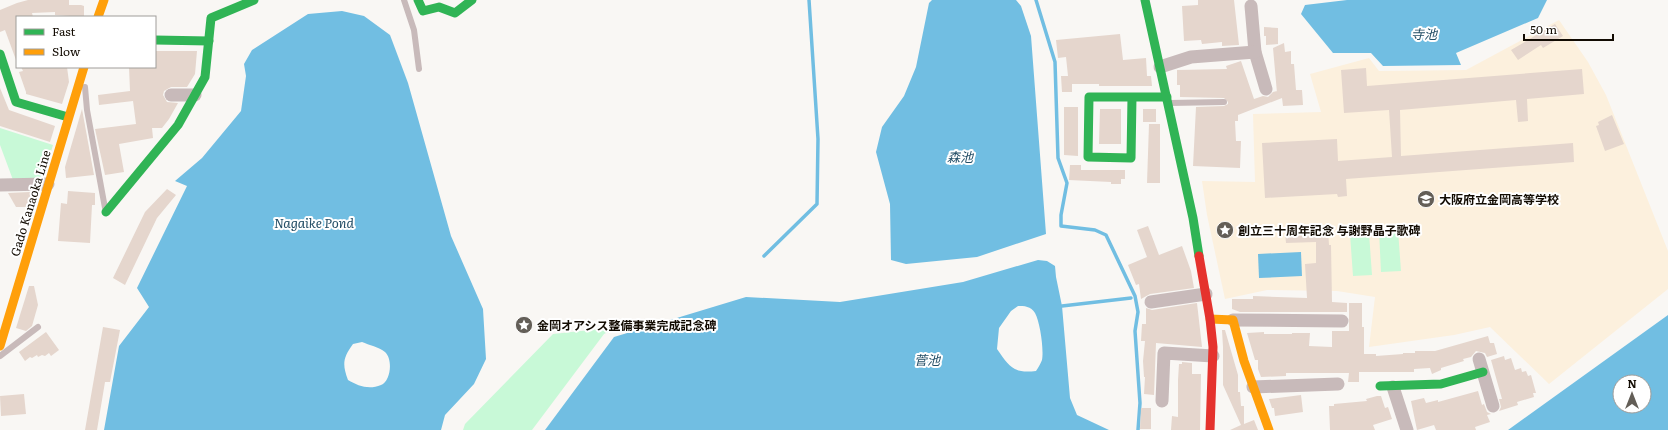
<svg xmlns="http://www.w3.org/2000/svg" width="1668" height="430" font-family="Literata,'Noto Sans JP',serif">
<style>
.built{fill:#fcf0dd}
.green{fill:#c8f9d7}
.water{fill:#71bee2;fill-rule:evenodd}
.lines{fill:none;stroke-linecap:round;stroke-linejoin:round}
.stream{stroke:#71bee2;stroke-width:3.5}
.building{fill:#e5d6cd}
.lane{stroke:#c8baba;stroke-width:6}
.street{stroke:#c8baba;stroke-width:13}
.fast{stroke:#30b455;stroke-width:9}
.slow{stroke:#ff9f0a;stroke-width:9}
.jam{stroke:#e5322d;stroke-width:9}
.labels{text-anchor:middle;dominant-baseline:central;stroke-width:4;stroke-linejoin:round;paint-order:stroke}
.poi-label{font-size:12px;font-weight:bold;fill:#120b02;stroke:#fff;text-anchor:start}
.street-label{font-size:12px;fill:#120b02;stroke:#fff}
.water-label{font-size:13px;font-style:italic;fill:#234e66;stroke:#fff}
</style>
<rect width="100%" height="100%" fill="#f9f7f4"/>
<path class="built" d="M1559,20l29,42 18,33 62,156v38l-119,95 -59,-57 -36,8 -85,12 6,-50 -38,-6 -70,-1 -42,9 -18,-84 -5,-34 53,1 -2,-68 68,-2 -11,-38 59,-16 10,13 87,-1z"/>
<g class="green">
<path d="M0,128l53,17c-10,33 -4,35 -40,35l-13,-35z"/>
<path d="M1398,230l3,41 -20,1 -2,-41z"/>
<path d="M1369,233l3,42 -19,1 -3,-42z"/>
<path d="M618,327l-14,7 -72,96h-69l2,-6 88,-90z"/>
</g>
<g class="water">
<path d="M932,0h84l5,6 10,30 15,198 -69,23 -71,7 -15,-4 -1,-56 -14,-52 6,-25 22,-31 12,-29 13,-64z"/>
<path d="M1347,0h200l-9,18 -82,35 5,12 -78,1 -12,-13h-38l-32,-39 4,-9z"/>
<path d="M342,11l22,5 26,19 18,48 43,153 32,73 3,50 -12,25 -29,31 -4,15h-337l15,-84 30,-39 -12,-19 50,-102 -12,-5 27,-23 39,-47 5,-35 -2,-12 8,-14 56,-36zM362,342c7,3 17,5 23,10 8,7 6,29 -4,33 -12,5 -23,1 -33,-5 -6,-16 -5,-22 5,-36z"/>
<path d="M1301,252l1,24 -43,2 -1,-24z"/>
<path d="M1038,260l9,1 8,5 1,11 6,29 8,92 7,17 32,15h-564l69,-93 132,-40 94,5 123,-20zM1018,306c6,0 13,0 17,7 5,9 9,36 7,47 -1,3 -4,8 -6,11 -23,3 -27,-5 -39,-22l2,-21 12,-17z"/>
<path d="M1668,315v115h-160zM1620,382h24v24h-24z"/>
</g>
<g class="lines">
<g class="stream">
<path d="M1036,0l19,62 3,96 9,25 -6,32v11l34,4 11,5 29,61 3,16 -3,19 5,72 -2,27"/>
<path d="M764,256l53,-52 1,-65 -9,-139"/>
<path d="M1062,306l69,-8"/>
</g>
</g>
<g class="building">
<path d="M28,0h41v5h12l3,1v11l-29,-2v-3l-23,1 1,4h-16l-1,43 -11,-30 -5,2v-22l17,-7z"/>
<path d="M1198,0h36l5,45 -17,1v-4l-20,2 -1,-4 -17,1 -2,-35 16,-1z"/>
<path d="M1555,24l8,12 -20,12 -2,-3 -23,15 -7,-10z"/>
<path d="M1264,27l14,1v16l-12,1v-9h-2z"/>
<path d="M1120,34l3,26 23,-2 1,18h4l1,10h-53v-2h-27v8h-10l-1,-16h7l-2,-19 -8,1 -2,-18z"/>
<path d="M1284,43l1,9 6,-1v13h3l2,26h6l1,15 -20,1 -1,-8 -44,17v6h-3l1,20h5l-1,27 -47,-2 3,-59 28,-1 4,-2v-2l-4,-4 -44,-1v-12h-3v-15l50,-1 -1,-3 15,-5 13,38 9,-3 5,1 5,-5 4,-1v2l-4,-45z"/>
<path d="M155,51h42l-2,23 -8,13h-16l-7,4 -1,4 4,7 11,1 -9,16 -7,9h-10l1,10 -34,6 5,28 -19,3 -10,-46 41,-5 -3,-23 -34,4 -1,-10 32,-4 -1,-24h26z"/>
<path d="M21,67h46l2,15 -7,22 -36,-10v-2l-7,-20 4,-1z"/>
<path d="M1366,68l1,18 215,-17 2,25 -57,5 1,22 -10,1 -2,-22 -116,10 1,46 172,-13 1,19 -228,17 1,17 -9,1 -1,-3 -72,4 -3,-55 75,-4 1,22 54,-4 -3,-47 -45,3 -3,-43z"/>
<path d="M0,88l9,22 46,16 -5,16 -50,-16z"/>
<path d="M1064,107h14v49l-14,-1z"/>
<path d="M82,109l12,66 -28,3 -1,-11z"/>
<path d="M1100,109h21v35h-22z"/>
<rect x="1143" y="109" width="13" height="13"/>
<path d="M1612,115l12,29 -19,7 -9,-25 3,-1 -1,-3z"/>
<path d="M1149,124h11v59h-13z"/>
<path d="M1070,165h11v5h44v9h-4v5h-10v-2l-42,-2z"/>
<path d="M167,189l9,6 -19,23 -32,67 -12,-7 32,-66z"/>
<path d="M68,191l27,2v12h-3l-2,38 -32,-2 3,-38 6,1z"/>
<path d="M30,192v15h-14l-8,-14z"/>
<path d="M1148,226l11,29 23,-9 9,25 3,17 -44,6 -9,5 -2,-15 -3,1 -8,-20 19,-8 -10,-27z"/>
<path d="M1328,230l1,15h2l1,57 15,1v9h-107l-8,-3v-10h21v-3l54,2 -2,-34 11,-1v-21l-30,1 -1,-11z"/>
<path d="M29,286h5l4,19 -6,21 -6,5 -10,-3z"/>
<path d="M1197,303l5,44 -46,-4 -2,52 -10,-1 1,-17h-1l-1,-16 2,-20h-4l1,-17h4v-16l6,2z"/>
<path d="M1349,303h13v24h2v27h12v2l27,-2v-1h12v-2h20l53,-15 2,7h4l3,11 -10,3 -2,-4 -9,-2 -5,6 -8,2 1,2 -23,7v2l-9,4 -2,-6 -16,1v3h-55v10h-11l1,-9h-63v3l-25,1 -3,-8v-9h-3l-8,-27 17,-1v2h28v-1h18l-1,13 23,1v-16h17z"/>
<path d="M103,327l17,3 -10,52h-5l-8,48h-12z"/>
<path d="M1222,330h3l13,45v17h2l1,14h3v18l10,-4 4,10h-28l11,-5 -18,-40v-38z"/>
<path d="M46,332l13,18 -8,6 -2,-3 -4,3 -3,-1 -4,2 -1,-2 -5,3 -2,-1 -5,4 -6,-9z"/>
<path d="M1504,356l1,4 6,-2 4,12 6,-2 1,4 4,-1 2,5 3,-1 5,18h-3l1,4 -17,5 1,3 -19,6 2,-4 -2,-8h3l-11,-39z"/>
<path d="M1182,362l10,1v11h9l-1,56h-29l1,-14 6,1v-37l1,-16h3z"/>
<path d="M1478,391l4,14 2,-1 3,8 4,2 -4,1 3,7 -15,5 1,3h-40l-2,-5 -17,5 -6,-29 13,-3 2,5 12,-3v2z"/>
<path d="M24,394l2,20 -25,2 -1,-20z"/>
<path d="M1301,395l2,17 -28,4 -1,-8h-2l-3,-9z"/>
<path d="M1377,396h4l4,12 3,-1 4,12 -19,6 2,5h-45l-1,-24h5v-2l33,-3 -1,-2z"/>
<path d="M1141,408h10v21h-11z"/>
</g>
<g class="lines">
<g class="lane">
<path d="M404,0l10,30 5,39"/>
<path d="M85,87l2,23 18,98"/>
<path d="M1170,103l54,-1"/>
<path d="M0,356l38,-29"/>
</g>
<g class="street">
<path d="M1251,6l4,46 11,37"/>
<path d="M1160,67l31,-10 64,-5"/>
<path d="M171,95h24"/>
<path d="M0,185l48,-1"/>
<path d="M1151,302l55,-8"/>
<path d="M1233,320l109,1"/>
<path d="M1479,359l14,47"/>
<path d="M1253,387l85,-3"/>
<path d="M1393,387l14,43"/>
<path d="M1162,401l2,-48 49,3"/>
</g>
<g class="fast">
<path d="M418,0l5,11 16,-4 16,6 17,-13"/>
<path d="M1145,0l48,218 6,38"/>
<path d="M155,40l54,1"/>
<path d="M0,54l16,48 52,15"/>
<path d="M1132,97l-1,61 -43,-1 1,-60h78"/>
<path d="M106,212l72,-87 27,-48 6,-59 43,-18"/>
<path d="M1380,386l61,-2 42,-12"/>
</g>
<g class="slow">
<path d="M98,17l6,-17"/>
<path d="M1210,319l23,1 11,41 25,69"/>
<path d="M0,346l84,-279"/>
</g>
<path class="jam" d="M1199,256l11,63 3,28 -3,83"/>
</g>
<defs>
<symbol id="school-disc" viewBox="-11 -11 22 22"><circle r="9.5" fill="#635e57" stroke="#fff"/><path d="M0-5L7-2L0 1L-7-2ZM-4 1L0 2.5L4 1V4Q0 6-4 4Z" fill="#fff"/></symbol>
<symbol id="sight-disc" viewBox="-11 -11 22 22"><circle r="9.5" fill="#635e57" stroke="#fff"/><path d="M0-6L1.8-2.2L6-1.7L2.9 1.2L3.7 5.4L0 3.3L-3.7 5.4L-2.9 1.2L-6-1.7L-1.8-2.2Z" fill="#fff"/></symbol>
</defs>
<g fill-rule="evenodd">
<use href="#school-disc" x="1416" y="189" width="20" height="20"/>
<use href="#sight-disc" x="1215" y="220" width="20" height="20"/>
<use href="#sight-disc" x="514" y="315" width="20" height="20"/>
</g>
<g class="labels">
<g class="poi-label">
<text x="1439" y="199">大阪府立金岡高等学校</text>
<text x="1238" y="230">創立三十周年記念 与謝野晶子歌碑</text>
<text x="537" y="325">金岡オアシス整備事業完成記念碑</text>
</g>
<g class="street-label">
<text transform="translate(30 203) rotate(-73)">Gado Kanaoka Line</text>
</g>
<g class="water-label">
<text x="1424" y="33">寺池</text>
<text x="960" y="156">森池</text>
<text x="314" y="222">Nagaike Pond</text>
<text x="927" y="359">菅池</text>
</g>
</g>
<rect x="16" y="16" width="140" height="52" fill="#ffffff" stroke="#a09d9a"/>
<rect x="24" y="29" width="20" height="6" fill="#30b455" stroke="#a09d9a"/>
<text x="52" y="36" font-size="12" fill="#120b02">Fast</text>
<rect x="24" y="49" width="20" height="6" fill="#ff9f0a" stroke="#a09d9a"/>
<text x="52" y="56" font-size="12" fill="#120b02">Slow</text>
<g transform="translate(1632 394)"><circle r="19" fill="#ffffff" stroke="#a09d9a"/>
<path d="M0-3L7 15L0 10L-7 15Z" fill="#635e57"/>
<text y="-6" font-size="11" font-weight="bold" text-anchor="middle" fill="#120b02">N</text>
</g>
<path d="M1524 34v6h89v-6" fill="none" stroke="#120b02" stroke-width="2"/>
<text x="1530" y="34" font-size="12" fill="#120b02" stroke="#ffffff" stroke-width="3" paint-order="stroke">50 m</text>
</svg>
